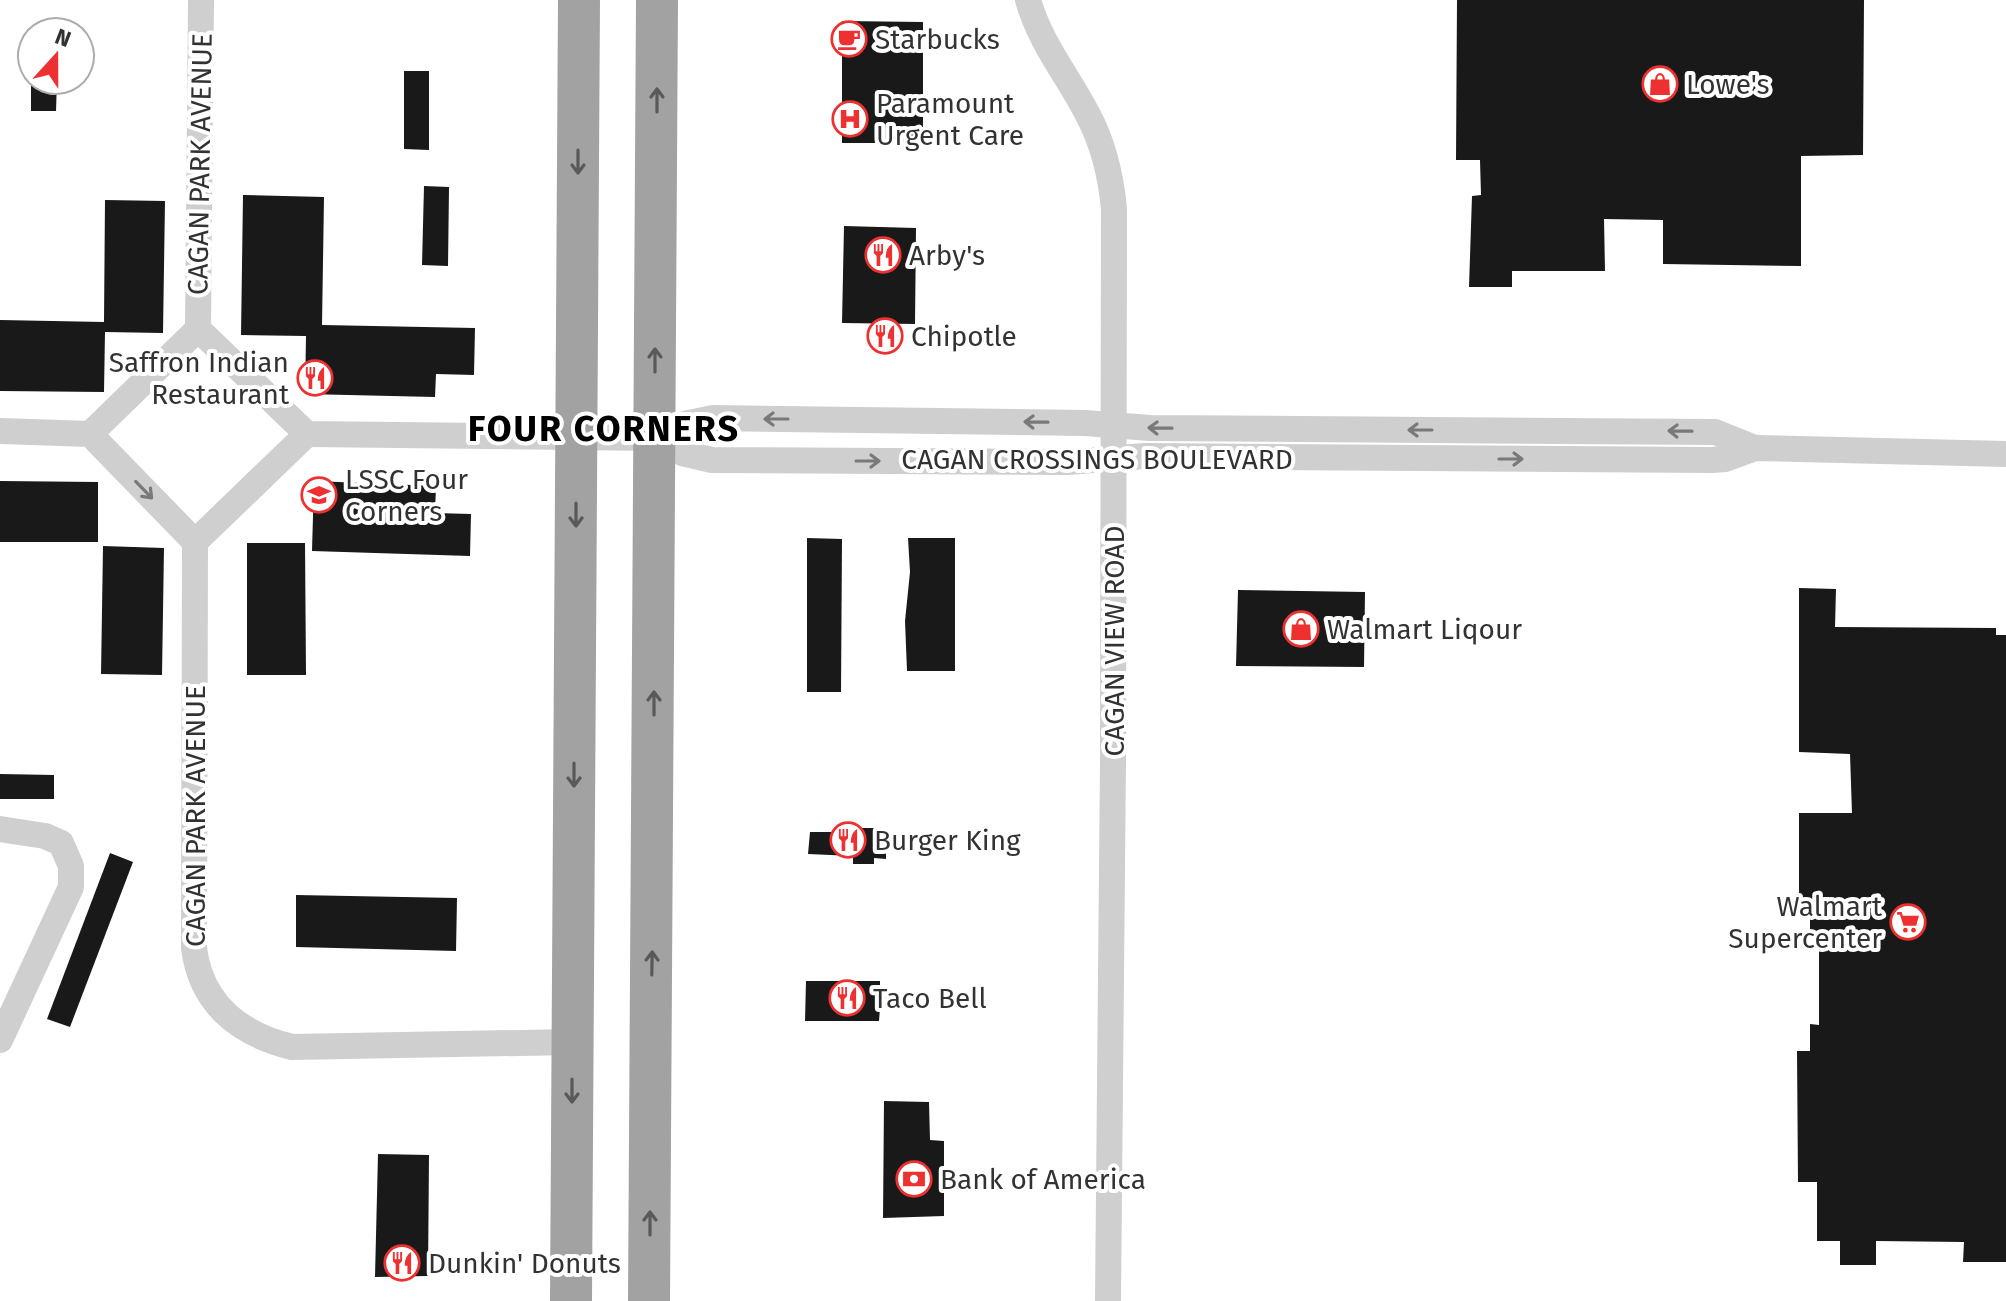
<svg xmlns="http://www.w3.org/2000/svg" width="2006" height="1301" font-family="'Fira Sans',sans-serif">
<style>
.building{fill:#191919}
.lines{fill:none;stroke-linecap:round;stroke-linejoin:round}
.minor{stroke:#cfcfcf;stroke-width:26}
.trunk{stroke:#a2a2a2;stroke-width:42}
.oneway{stroke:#595959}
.oneway2{stroke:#797979}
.labels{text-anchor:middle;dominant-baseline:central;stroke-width:8;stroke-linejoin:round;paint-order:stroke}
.poi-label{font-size:28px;fill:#323232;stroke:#fff;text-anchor:start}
.street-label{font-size:28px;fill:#323232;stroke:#fff}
.district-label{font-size:36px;font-weight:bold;letter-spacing:2px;fill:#000;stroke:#fff}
</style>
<rect width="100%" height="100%" fill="#fff"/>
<g class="building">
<path d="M1457,0h407l-1,155 -62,1v110l-138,-2v-44l-59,-1 1,52h-93v16h-43l3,-91 9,-1 -1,-35h-24z"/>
<path d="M842,21l81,1v121h-81z"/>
<path d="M404,71h25v79l-25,-1z"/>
<path d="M31,80h26l-1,31h-25z"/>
<path d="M424,186l25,1 -1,79 -26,-1z"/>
<path d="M243,195l81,2 -2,128 153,3 -1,47 -38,-1 -1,23 -130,-3 1,-58 -65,-1z"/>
<path d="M105,200l60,1 -2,132 -58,-1 -1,60 -104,-1v-71l104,2z"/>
<path d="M844,226l72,2 -1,96 -73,-1z"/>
<path d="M0,481l98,1v60h-98z"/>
<path d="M314,481l122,5 -1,27 36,1 -1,42 -158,-5z"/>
<path d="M807,538l35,1 -1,153h-34z"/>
<path d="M908,538h47v133h-48l-2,-50 5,-49z"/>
<path d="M247,543h58l1,132h-59z"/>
<path d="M103,546l61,2 -2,127 -61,-1z"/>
<path d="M1799,588l37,1 -1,38 161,1v7h10v627h-43l1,-20 -88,-1v24h-36v-24h-23v-59h-19l-1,-131h13v-27l9,1v-89l-9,-1v-27l-11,-1v-94h53l-2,-59 -51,-2z"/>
<path d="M1238,590l127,2 -1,75 -128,-1z"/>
<path d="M0,774l54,1v24h-54z"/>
<path d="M839,828h47v31l-12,-1v6h-21v-8l-45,-2 2,-22h29z"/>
<path d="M110,853l23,9 -63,165 -23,-8z"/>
<path d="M296,895l161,3 -1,53 -160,-4z"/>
<path d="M806,981h74v6h8v21h-8l-1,13h-74z"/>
<path d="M884,1101l45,1 1,38 14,1v75l-61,2z"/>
<path d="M378,1154l51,1 -1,121 -53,1z"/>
</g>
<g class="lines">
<g class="minor">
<path d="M1028,0c13,45 39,74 60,115 16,30 23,61 26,94l-1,551 -5,541"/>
<path d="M198,329l3,-329"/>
<path d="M0,431l90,3 105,108 112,-108"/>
<path d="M90,434l108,-105 109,105 348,4"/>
<path d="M655,438l27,15 30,7 355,2 78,-6 567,4 13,-1 30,-11 251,6"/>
<path d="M655,438l29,-14 29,-6 372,5 65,5 565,4 40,16"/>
<path d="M195,542l-1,406c7,56 45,86 98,99l280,-5"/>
<path d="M0,829l45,7 16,7 10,23v21l-71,153"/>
</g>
<g class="trunk">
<path d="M571,1301l8,-1301"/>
<path d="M649,1301l8,-1301"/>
</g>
</g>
<defs><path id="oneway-shaft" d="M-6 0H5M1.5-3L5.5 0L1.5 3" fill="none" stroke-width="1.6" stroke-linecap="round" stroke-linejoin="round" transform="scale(2)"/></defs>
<g class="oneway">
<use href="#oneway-shaft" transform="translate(657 100) rotate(-90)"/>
<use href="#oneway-shaft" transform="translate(578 162) rotate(90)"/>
<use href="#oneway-shaft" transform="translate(655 360) rotate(-90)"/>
<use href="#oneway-shaft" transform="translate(576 515) rotate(90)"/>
<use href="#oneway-shaft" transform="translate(654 703) rotate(-90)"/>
<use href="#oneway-shaft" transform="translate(574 775) rotate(90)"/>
<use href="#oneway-shaft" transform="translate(652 963) rotate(-89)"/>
<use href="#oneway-shaft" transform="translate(572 1091) rotate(90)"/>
<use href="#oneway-shaft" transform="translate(650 1223) rotate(-90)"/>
</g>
<g class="oneway2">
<use href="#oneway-shaft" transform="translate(776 419) rotate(-180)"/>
<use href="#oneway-shaft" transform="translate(1036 422) rotate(-179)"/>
<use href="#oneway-shaft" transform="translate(1160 428) rotate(-179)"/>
<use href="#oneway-shaft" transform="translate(1420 430) rotate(-180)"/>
<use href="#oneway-shaft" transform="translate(1680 431) rotate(-179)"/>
<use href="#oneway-shaft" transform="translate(1511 459)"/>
<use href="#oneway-shaft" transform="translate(868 461)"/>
<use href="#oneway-shaft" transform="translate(144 490) rotate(46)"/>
</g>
<defs>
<symbol id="cafe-ring" viewBox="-11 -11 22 22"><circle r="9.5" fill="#fff" stroke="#ee3130" stroke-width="1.5"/><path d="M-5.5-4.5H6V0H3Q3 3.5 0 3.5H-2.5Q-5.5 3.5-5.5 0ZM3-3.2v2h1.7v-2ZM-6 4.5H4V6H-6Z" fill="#ee3130"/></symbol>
<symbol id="shop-ring" viewBox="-11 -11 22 22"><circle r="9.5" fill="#fff" stroke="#ee3130" stroke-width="1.5"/><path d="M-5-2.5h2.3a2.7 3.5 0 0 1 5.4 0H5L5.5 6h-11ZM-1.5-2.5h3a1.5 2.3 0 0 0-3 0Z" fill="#ee3130"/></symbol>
<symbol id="hospital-ring" viewBox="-11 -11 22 22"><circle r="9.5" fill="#fff" stroke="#ee3130" stroke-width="1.5"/><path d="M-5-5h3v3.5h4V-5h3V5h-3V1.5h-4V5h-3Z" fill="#ee3130"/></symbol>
<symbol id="restaurant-ring" viewBox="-11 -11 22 22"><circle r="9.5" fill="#fff" stroke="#ee3130" stroke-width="1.5"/><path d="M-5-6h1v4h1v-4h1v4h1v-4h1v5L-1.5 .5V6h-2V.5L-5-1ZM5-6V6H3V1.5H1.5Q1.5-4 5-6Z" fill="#ee3130"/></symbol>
<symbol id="university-ring" viewBox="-11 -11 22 22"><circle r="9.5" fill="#fff" stroke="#ee3130" stroke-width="1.5"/><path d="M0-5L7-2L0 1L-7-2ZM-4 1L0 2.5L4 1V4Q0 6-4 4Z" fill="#ee3130"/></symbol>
<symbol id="supermarket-ring" viewBox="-11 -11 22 22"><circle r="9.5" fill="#fff" stroke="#ee3130" stroke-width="1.5"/><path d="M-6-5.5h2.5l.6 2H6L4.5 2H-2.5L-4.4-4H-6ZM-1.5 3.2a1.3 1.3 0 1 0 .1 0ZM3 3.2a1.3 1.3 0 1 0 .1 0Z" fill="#ee3130"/></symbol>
<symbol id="bank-ring" viewBox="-11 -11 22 22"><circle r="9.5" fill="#fff" stroke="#ee3130" stroke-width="1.5"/><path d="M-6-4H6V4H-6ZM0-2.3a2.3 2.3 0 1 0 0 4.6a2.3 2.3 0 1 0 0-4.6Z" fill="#ee3130"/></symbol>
</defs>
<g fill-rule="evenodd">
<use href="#cafe-ring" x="829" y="19" width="40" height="40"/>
<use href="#shop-ring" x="1640" y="64" width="40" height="40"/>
<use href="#hospital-ring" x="830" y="99" width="40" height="40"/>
<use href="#restaurant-ring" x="863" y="235" width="40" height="40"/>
<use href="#restaurant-ring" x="865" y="316" width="40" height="40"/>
<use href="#restaurant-ring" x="295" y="358" width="40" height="40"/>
<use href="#university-ring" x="299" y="475" width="40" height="40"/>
<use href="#shop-ring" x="1281" y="609" width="40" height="40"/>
<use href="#restaurant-ring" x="828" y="820" width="40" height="40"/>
<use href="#supermarket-ring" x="1888" y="902" width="40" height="40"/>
<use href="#restaurant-ring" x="827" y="978" width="40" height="40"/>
<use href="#bank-ring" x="894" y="1159" width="40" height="40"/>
<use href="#restaurant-ring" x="382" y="1243" width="40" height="40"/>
</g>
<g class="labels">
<g class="poi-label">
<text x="875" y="39">Starbucks</text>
<text x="1686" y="84">Lowe's</text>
<text x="876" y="103">Paramount<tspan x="876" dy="32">Urgent Care</tspan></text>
<text x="909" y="255">Arby's</text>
<text x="911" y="336">Chipotle</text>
<text x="289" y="362" text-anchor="end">Saffron Indian<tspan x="289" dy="32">Restaurant</tspan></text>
<text x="345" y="479">LSSC Four<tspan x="345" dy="32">Corners</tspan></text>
<text x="1327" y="629">Walmart Liqour</text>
<text x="874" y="840">Burger King</text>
<text x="1882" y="906" text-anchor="end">Walmart<tspan x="1882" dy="32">Supercenter</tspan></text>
<text x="873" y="998">Taco Bell</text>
<text x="940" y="1179">Bank of America</text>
<text x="428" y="1263">Dunkin' Donuts</text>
</g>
<g class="street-label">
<text transform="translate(200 164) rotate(-89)">CAGAN PARK AVENUE</text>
<text x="1097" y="459">CAGAN CROSSINGS BOULEVARD</text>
<text transform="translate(1114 641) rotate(-90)">CAGAN VIEW ROAD</text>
<text transform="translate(195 816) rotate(-90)">CAGAN PARK AVENUE</text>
</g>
<g class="district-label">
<text x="604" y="429">FOUR CORNERS</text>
</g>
</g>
<g transform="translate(56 56) rotate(21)"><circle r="38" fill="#ffffff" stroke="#adadad" stroke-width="2"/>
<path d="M0-6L14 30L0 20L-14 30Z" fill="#ee3130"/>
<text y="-12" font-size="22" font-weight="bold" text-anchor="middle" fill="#323232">N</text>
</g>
</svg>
